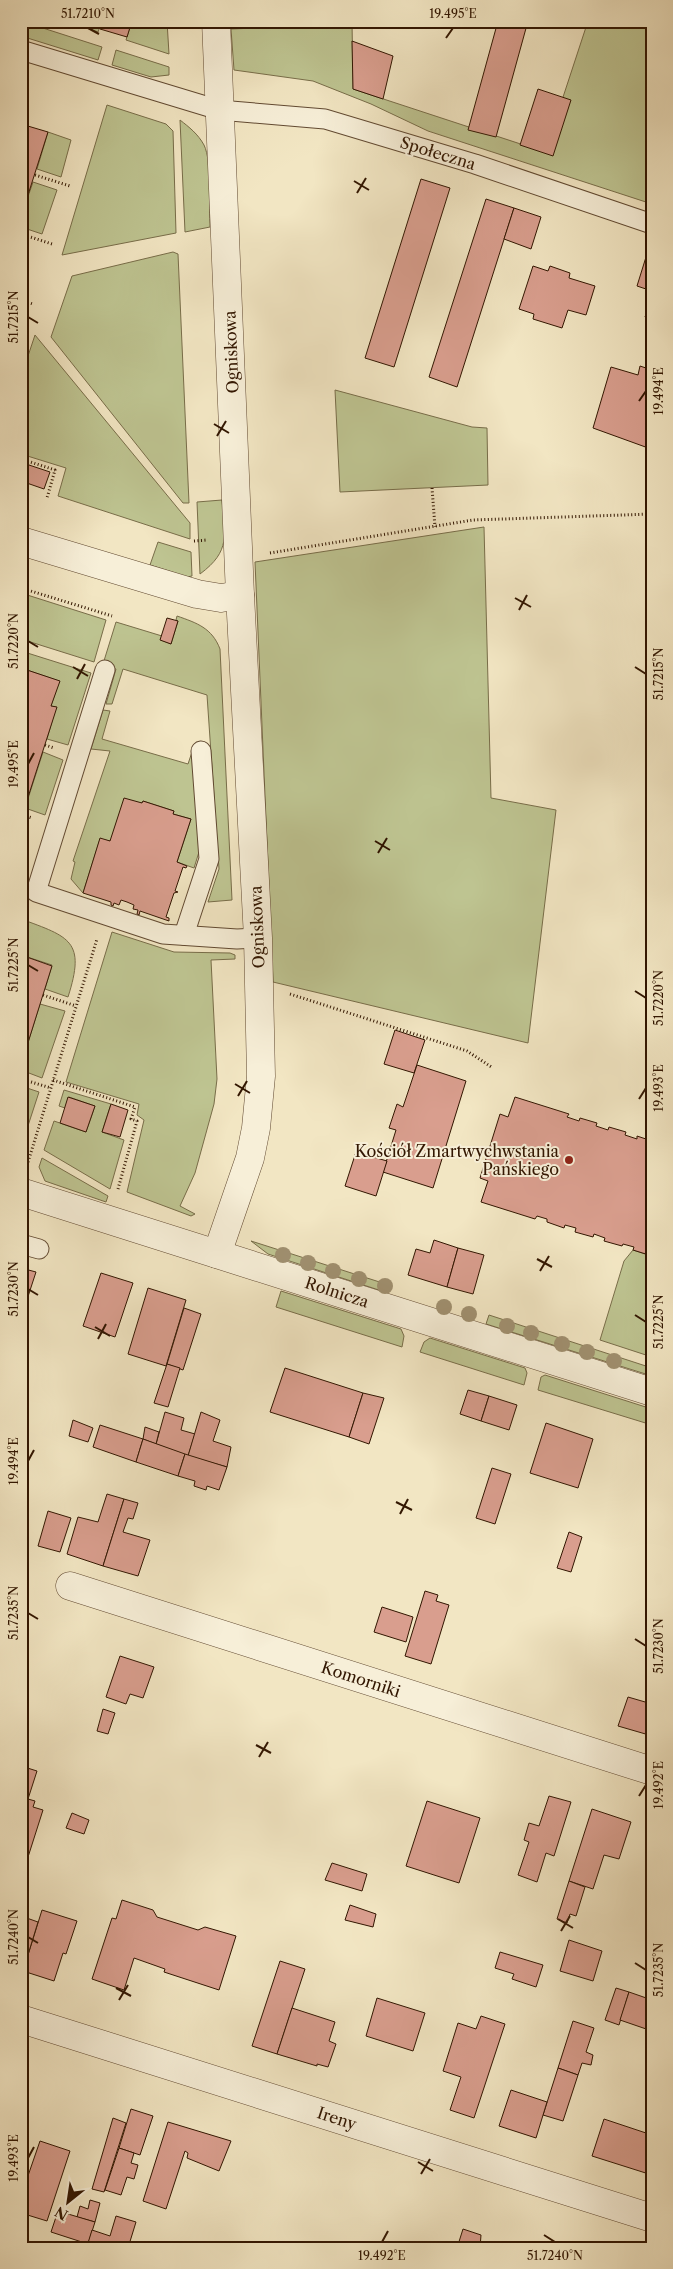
<svg xmlns="http://www.w3.org/2000/svg" width="673" height="2269" font-family="'Libre Caslon Text',serif">
<style>
.green{fill:#bec491;stroke:#786d49}
.building{fill:#d99e8e;stroke:#321601}
.lines{fill:none;stroke-linecap:round;stroke-linejoin:round}
.service-casing{stroke:#624a32;stroke-width:21}
.minor-casing{stroke:#624a32;stroke-width:29}
.path{stroke:#321601;stroke-width:3;stroke-dasharray:1 2.5;stroke-linecap:butt}
.service{stroke:#f7efd8;stroke-width:19}
.minor{stroke:#f7efd8;stroke-width:28}
.tree{fill:#a09070}
.ticks{fill:none;stroke:#321601;stroke-width:2}
.poi-dot{fill:#8f2418;stroke:#f7efd8;stroke-width:2}
.labels{text-anchor:middle;dominant-baseline:central;stroke-width:4;stroke-linejoin:round;paint-order:stroke}
.street-label{font-size:16px;fill:#321601;stroke:#f7efd8}
.poi-label{font-size:16px;fill:#321601;stroke:#f7efd8;text-anchor:end}
.neatline{fill:none;stroke:#321601;stroke-width:2}
.ticks-label{font-size:12px;text-anchor:middle;fill:#321601}
</style>
<rect width="100%" height="100%" fill="#f2e6c3"/>
<filter id="stains"><feTurbulence type="fractalNoise" baseFrequency=".004" numOctaves="4"/><feColorMatrix values="0 0 0 0 .2 0 0 0 0 .09 0 0 0 0 .02 0 0 0 .5 -.17"/></filter>
<radialGradient id="worn" r=".72"><stop offset=".6" stop-color="#630" stop-opacity="0"/><stop offset="1" stop-color="#630" stop-opacity=".3"/></radialGradient>
<g class="green">
<path d="M21,21l81,26 -4,13 -77,-24z"/>
<path d="M68,21h34l-4,11z"/>
<path d="M132,21h35l2,33 -43,-14z"/>
<path d="M256,21h96l1,68 192,63 43,-131h64v183l-224,-73 -57,-27 -58,-23 -79,-11 -3,-41 25,-1z"/>
<path d="M116,50l53,17v8l-18,2 -39,-12z"/>
<path d="M107,105l59,19 7,7 3,102 -114,22z"/>
<path d="M180,120c9,7 18,14 24,25 8,16 5,63 6,82l-25,5z"/>
<path d="M48,132l23,8 -10,37 -24,-8z"/>
<path d="M33,182l24,8 -15,44 -21,-7v-10z"/>
<path d="M173,252l5,2 11,249h-6l-132,-166 21,-61z"/>
<path d="M35,335l155,188v16l-132,-43 8,-28 -45,-14v-77z"/>
<path d="M335,390l137,37 15,1 1,57 -148,7z"/>
<path d="M222,500c3,35 9,51 -22,74l-3,-72z"/>
<path d="M484,527l7,271 65,12 -28,233 -255,-61 -18,-420z"/>
<path d="M158,542l33,10 1,24 -5,1 -37,-12z"/>
<path d="M21,593l85,27 -12,42 -73,-23z"/>
<path d="M177,616c20,7 35,12 43,33l12,251 -24,2 11,-33 -12,-174 -84,-26 -11,35h-6l10,-35 -13,-5 13,-42 46,14 -1,4 10,4 7,-23 -2,-1z"/>
<path d="M21,651l70,22 -23,72 -21,-6 9,-32 -5,-1 8,-25 -38,-13z"/>
<path d="M103,710l7,1 -8,28 86,25 4,-12 7,100 -5,16 -17,-6 14,-43 -18,-5 1,-3 -31,-10 -33,40 -10,-2 -17,54 -12,-14 4,-17 -2,-1 37,-110 -19,-2z"/>
<path d="M43,752l20,8 -18,55 -20,-7z"/>
<path d="M21,919c49,18 65,22 47,78l-23,-8 7,-24 -28,-9 -3,6z"/>
<path d="M112,932l62,20 56,1 5,2v4l-24,1 6,119 -3,25 -19,69 -15,33 15,8 -4,2 -64,-24 17,-72 -7,-5 2,-11 -73,-22z"/>
<path d="M40,1004l25,7 -23,67 -21,-8v-5z"/>
<path d="M21,1086l18,6 -15,46 -3,-1z"/>
<path d="M64,1090l47,14 -9,28 22,8 -14,49 -66,-39 10,-29 32,11 9,-26 -26,-9 -4,11 -6,-2z"/>
<path d="M42,1158l66,38 -2,6 -61,-21 -6,-14z"/>
<path d="M251,1241l138,44 -1,8 -120,-39z"/>
<path d="M633,1250l19,6v101l-52,-17 24,-79z"/>
<path d="M281,1291l120,38 3,7 -2,11 -126,-40z"/>
<path d="M489,1315l163,53v8l-166,-52z"/>
<path d="M430,1338l95,30 2,5 -3,12 -104,-33 4,-10z"/>
<path d="M545,1375l107,34v16l-114,-35 3,-13z"/>
</g>
<g class="building">
<path d="M102,21h30l-5,16 -27,-8z"/>
<path d="M498,21h30l-32,116 -28,-7z"/>
<path d="M352,41l41,15 -10,43 -30,-10z"/>
<path d="M538,89l33,11 -18,56 -33,-11z"/>
<path d="M21,124l27,8 -27,85z"/>
<path d="M421,179l29,9 -56,179 -29,-9z"/>
<path d="M486,199l28,9 -57,179 -28,-10z"/>
<path d="M514,208l27,9 -10,32 -27,-10z"/>
<path d="M646,257l6,1v33l-15,-5z"/>
<path d="M533,266l15,5 2,-5 20,7 -1,5 26,8 -9,29 -18,-5 -6,18 -29,-9 1,-5 -15,-5z"/>
<path d="M652,296v24l-7,-3z"/>
<path d="M640,366l12,4 -1,79 -58,-21 18,-61 27,8z"/>
<path d="M23,463l27,9 -6,17 -23,-8z"/>
<path d="M167,618l11,3 -7,23 -11,-4z"/>
<path d="M21,668l39,13 -9,25 6,1 -36,112z"/>
<path d="M124,798l18,5 1,-2 31,10 -1,3 18,5 -14,43 10,4 -1,2 -3,-1 -8,24 3,1 -4,1 -8,24 3,1v3l-29,-10 -1,4 -2,-1 1,-4 -5,-1 1,-4 -7,-3 -6,-2 -2,5 -5,-2 -1,3 -2,-1v-3l-28,-9 17,-55 10,3z"/>
<path d="M24,956l28,10 -31,99v-103z"/>
<path d="M395,1030l30,10 -11,33 -30,-9z"/>
<path d="M417,1065l49,16 -33,107 -50,-16 13,-42 -7,-2 8,-24 6,3z"/>
<path d="M68,1097l27,9 -9,26 -26,-9z"/>
<path d="M515,1097l54,17 -2,3 12,4 1,-3 17,5 -1,3 12,4 1,-3 17,5 -1,3 12,4v-3l15,5v115l-19,-6 1,-3 -11,-3 -1,2 -18,-5 1,-3 -11,-4 -1,3 -18,-5 1,-4 -11,-3 -1,3 -17,-6v-3l-10,-3 -2,3 -54,-17 7,-21 -8,-3 20,-64 8,3z"/>
<path d="M111,1104l17,6 -8,27 -18,-5z"/>
<path d="M356,1152l31,9 -11,35 -31,-10z"/>
<path d="M434,1240l24,8 -11,39 -39,-12 8,-26 14,4z"/>
<path d="M458,1248l26,7 -11,39 -26,-7z"/>
<path d="M21,1268l15,4 -15,46z"/>
<path d="M101,1273l32,10 -18,54 -32,-11z"/>
<path d="M148,1288l38,12 -20,66 -38,-12z"/>
<path d="M184,1308l17,6 -18,56 -16,-6z"/>
<path d="M167,1364l13,4 -12,39 -14,-4z"/>
<path d="M285,1368l78,25 -14,44 -79,-25z"/>
<path d="M468,1390l21,6 -8,25 -21,-7z"/>
<path d="M363,1393l21,5 -15,46 -20,-7z"/>
<path d="M489,1396l28,9 -8,25 -28,-9z"/>
<path d="M165,1412l19,6 -3,12 14,4 -7,22 -32,-12z"/>
<path d="M201,1412l19,8 -7,21 18,6 -4,20 -39,-11z"/>
<path d="M73,1420l20,8 -5,14 -19,-6z"/>
<path d="M546,1423l47,16 -15,49 -48,-15z"/>
<path d="M100,1425l43,14 -7,23 -43,-15z"/>
<path d="M145,1427l14,5 -3,12 -13,-5z"/>
<path d="M143,1439l42,15 -7,22 -42,-14z"/>
<path d="M185,1454l42,13 -8,23 -12,-4 -1,4 -12,-4 1,-5 -17,-5z"/>
<path d="M492,1468l19,6 -16,50 -19,-6z"/>
<path d="M107,1494l17,5 -21,67 -36,-12 11,-37 20,5z"/>
<path d="M124,1499l14,4 -5,16 -5,-1 -5,14 27,8 -12,36 -35,-10z"/>
<path d="M48,1511l23,7 -11,34 -22,-6z"/>
<path d="M569,1532l13,5 -11,35 -14,-4z"/>
<path d="M425,1591l13,4 -2,6 13,4 -18,59 -26,-8z"/>
<path d="M382,1607l31,10 -7,25 -32,-10z"/>
<path d="M120,1656l34,11 -11,31 -13,-4 -4,10 -20,-7z"/>
<path d="M628,1697l24,7v22l-3,9 -31,-9z"/>
<path d="M103,1709l12,4 -7,21 -11,-3z"/>
<path d="M21,1766l16,5 -9,28 -7,-2z"/>
<path d="M549,1796l22,6 -17,54 -8,-3 -9,29 -19,-7 11,-33 -5,-2 5,-17 10,3z"/>
<path d="M28,1799l7,2 -2,6 10,3 -22,69v-59z"/>
<path d="M427,1801l53,17 -21,65 -53,-17z"/>
<path d="M592,1809l39,13 -12,37 -15,-4 -11,34 -24,-8z"/>
<path d="M72,1813l17,7 -5,14 -18,-6z"/>
<path d="M332,1863l35,11 -5,17 -37,-11z"/>
<path d="M569,1881l16,6 -9,29 -6,-2 -3,9 -10,-4z"/>
<path d="M122,1900l31,10 4,7 41,13 7,-3 31,9 -17,54 -55,-18 1,-3 -31,-11 -10,32 -32,-11 20,-61 4,1z"/>
<path d="M350,1905l26,9 -3,13 -28,-7z"/>
<path d="M42,1910l35,11 -11,33 -3,-1 -9,28 -31,-10z"/>
<path d="M21,1916l17,6 -15,49 -2,-1z"/>
<path d="M569,1940l33,11 -9,30 -33,-10z"/>
<path d="M500,1952l43,13 -7,22 -24,-8 2,-5 -19,-6z"/>
<path d="M280,1961l25,8 -28,85 -25,-8z"/>
<path d="M616,1988l13,4 -10,33 -14,-5z"/>
<path d="M629,1992l23,8v31l-32,-11z"/>
<path d="M377,1998l48,15 -12,38 -47,-15z"/>
<path d="M292,2008l43,14 -6,19 7,3 -8,23 -11,-3v2l-40,-12z"/>
<path d="M481,2016l24,8 -31,94 -24,-8 11,-33 -18,-6 15,-48 18,6z"/>
<path d="M573,2021l21,7 -8,24 7,3 -2,10 -9,-2 -4,12 -20,-7z"/>
<path d="M558,2068l20,7 -15,46 -20,-6z"/>
<path d="M511,2090l36,12 -11,36 -37,-12z"/>
<path d="M131,2109l22,7 -13,39 -21,-7z"/>
<path d="M113,2118l13,5 -22,69 -12,-3z"/>
<path d="M604,2119l48,16v40l-60,-19z"/>
<path d="M168,2122l63,19 -12,30 -32,-13 1,-5 -3,-2 -19,58 -23,-8z"/>
<path d="M40,2141l30,10 -23,70 -26,-8v-17z"/>
<path d="M119,2148l15,5 -3,10 7,2 -4,14 -7,-2 -6,18 -16,-5z"/>
<path d="M90,2200l10,3 -5,19 -18,-5 3,-11 8,3z"/>
<path d="M58,2211l37,11 -7,22 -37,-12z"/>
<path d="M116,2216l20,6 -8,26h-21l-19,-5 4,-13 18,6z"/>
<path d="M463,2229l18,6 -1,13h-23z"/>
</g>
<g class="lines">
<defs>
<g id="service">
<path d="M21,50l198,60 106,9 150,45 177,60"/>
<path d="M105,670l-69,222 127,42 74,5 21,-1"/>
<path d="M184,935l25,-76 -8,-108"/>
<path d="M21,1244l18,5"/>
</g>
<g id="minor">
<path d="M216,21l24,574 18,343 3,138 -5,52 -6,30 -33,96"/>
<path d="M21,541l176,53 24,4 19,-3"/>
<path d="M21,1192l631,200"/>
<path d="M70,1586l582,185"/>
<path d="M21,2019l631,199"/>
</g>
</defs>
<use href="#service" class="service-casing"/>
<use href="#minor" class="minor-casing"/>
<g class="path">
<path d="M35,175l35,11"/>
<path d="M21,234l31,10"/>
<path d="M21,300l12,4"/>
<path d="M21,459l34,11 -8,28"/>
<path d="M432,488l3,39"/>
<path d="M194,541l13,-1"/>
<path d="M270,553l203,-33 179,-6"/>
<path d="M21,588l91,28"/>
<path d="M45,745l9,3"/>
<path d="M23,815l9,3"/>
<path d="M21,828l7,2"/>
<path d="M290,994l177,57 26,17"/>
<path d="M43,995l33,11"/>
<path d="M21,1079l30,9"/>
<path d="M53,1080l82,27 -4,12 6,2 -19,68"/>
<path d="M28,1162l69,-223"/>
</g>
<use href="#service" class="service"/>
<use href="#minor" class="minor"/>
</g>
<g class="tree">
<circle cx="283" cy="1255" r="8"/>
<circle cx="308" cy="1263" r="8"/>
<circle cx="333" cy="1271" r="8"/>
<circle cx="359" cy="1279" r="8"/>
<circle cx="385" cy="1286" r="8"/>
<circle cx="444" cy="1307" r="8"/>
<circle cx="469" cy="1314" r="8"/>
<circle cx="507" cy="1326" r="8"/>
<circle cx="531" cy="1333" r="8"/>
<circle cx="562" cy="1344" r="8"/>
<circle cx="587" cy="1352" r="8"/>
<circle cx="614" cy="1361" r="8"/>
</g>
<path class="ticks" d="M88,28l11,6M446,38l7,-10M354,181l15,9M357,193l9,-15M28,317l10,6M639,401l7,-10M214,424l15,9M217,436l9,-15M515,598l16,9M519,610l8,-15M28,641l10,6M73,667l15,9M635,667l11,7M77,679l8,-15M28,764l6,-11M375,841l15,9M378,853l9,-15M28,965l10,6M635,991l11,7M235,1084l15,9M238,1096l9,-15M639,1099l7,-11M537,1259l15,8M540,1271l9,-15M28,1289l10,6M635,1315l11,7M95,1327l15,9M98,1339l8,-15M28,1461l6,-11M396,1502l16,8M400,1514l8,-15M28,1613l10,6M635,1639l11,7M256,1745l15,8M259,1757l9,-15M639,1796l7,-11M558,1919l15,9M561,1931l9,-15M28,1937l10,6M635,1963l11,7M116,1988l15,8M119,2000l9,-15M28,2158l6,-11M418,2162l15,9M421,2174l9,-15M544,2235l11,7M382,2242l6,-11"/>
<circle class="poi-dot" cx="569" cy="1160" r="5"/>
<g class="labels">
<g class="street-label">
<text transform="translate(438 153) rotate(17)">Społeczna</text>
<text transform="translate(231 352) rotate(-92)">Ogniskowa</text>
<text transform="translate(257 927) rotate(-92)">Ogniskowa</text>
<text transform="translate(337 1292) rotate(18)">Rolnicza</text>
<text transform="translate(361 1679) rotate(18)">Komorniki</text>
<text transform="translate(337 2118) rotate(18)">Ireny</text>
</g>
<g class="poi-label">
<text x="559" y="1151">Kościół Zmartwychwstania<tspan x="559" dy="18">Pańskiego</tspan></text>
</g>
</g>
<rect width="673" height="2269" fill="none" stroke="#f2e6c3" stroke-width="55"/>
<g transform="translate(68 2202) rotate(210)" stroke="#f7efd8" stroke-width="4" paint-order="stroke">
<path d="M0-4L9 19L0 12L-9 19Z" fill="#321601"/>
<text y="-8" font-size="14" font-weight="bold" text-anchor="middle" fill="#321601">N</text>
</g>
<rect x="28" y="28" width="618" height="2214" class="neatline"/>
<g class="ticks-label">
<text x="88" y="18">51.7210°N</text>
<text x="453" y="18">19.495°E</text>
<text transform="translate(14 317) rotate(-90)" y="4">51.7215°N</text>
<text transform="translate(659 391) rotate(-90)" y="4">19.494°E</text>
<text transform="translate(14 641) rotate(-90)" y="4">51.7220°N</text>
<text transform="translate(659 674) rotate(-90)" y="4">51.7215°N</text>
<text transform="translate(14 764) rotate(-90)" y="4">19.495°E</text>
<text transform="translate(14 965) rotate(-90)" y="4">51.7225°N</text>
<text transform="translate(659 998) rotate(-90)" y="4">51.7220°N</text>
<text transform="translate(659 1088) rotate(-90)" y="4">19.493°E</text>
<text transform="translate(14 1289) rotate(-90)" y="4">51.7230°N</text>
<text transform="translate(659 1322) rotate(-90)" y="4">51.7225°N</text>
<text transform="translate(14 1461) rotate(-90)" y="4">19.494°E</text>
<text transform="translate(14 1613) rotate(-90)" y="4">51.7235°N</text>
<text transform="translate(659 1646) rotate(-90)" y="4">51.7230°N</text>
<text transform="translate(659 1785) rotate(-90)" y="4">19.492°E</text>
<text transform="translate(14 1937) rotate(-90)" y="4">51.7240°N</text>
<text transform="translate(659 1970) rotate(-90)" y="4">51.7235°N</text>
<text transform="translate(14 2158) rotate(-90)" y="4">19.493°E</text>
<text x="382" y="2260">19.492°E</text>
<text x="555" y="2260">51.7240°N</text>
</g>
<rect width="100%" height="100%" filter="url(#stains)"/>
<rect width="100%" height="100%" fill="url(#worn)"/>
</svg>
